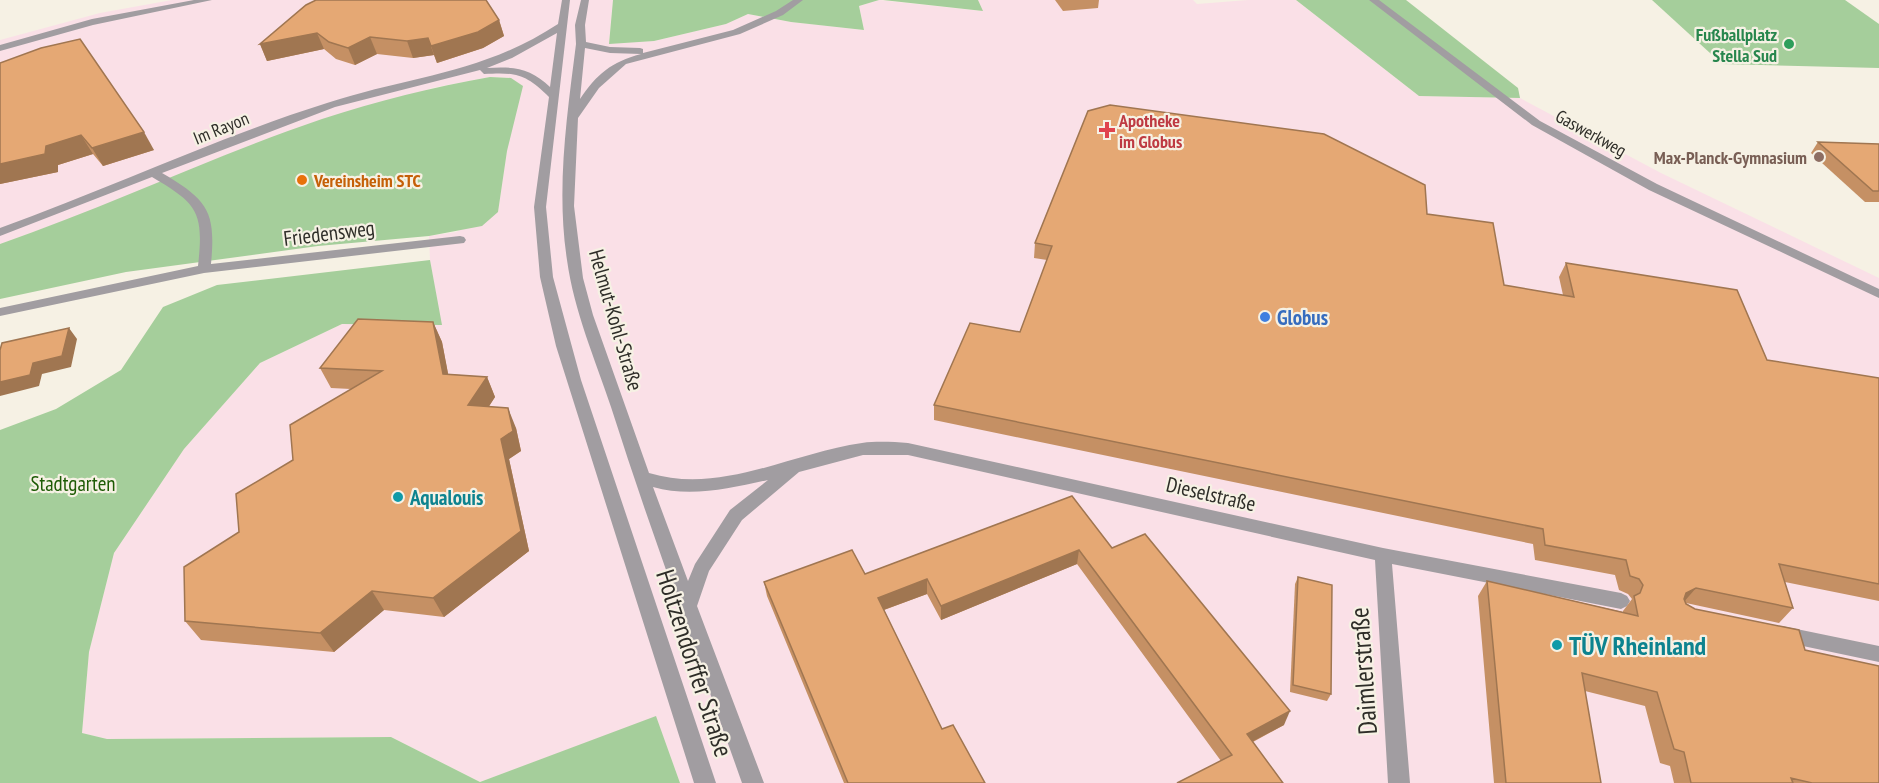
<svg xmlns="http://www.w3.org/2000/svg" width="1879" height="783" font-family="'PT Sans Narrow',sans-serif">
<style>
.commercial{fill:#fae0e7}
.green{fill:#a5ce9b}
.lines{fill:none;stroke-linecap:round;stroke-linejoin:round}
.minor{fill:#a19da1;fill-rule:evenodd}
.wall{fill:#c59064}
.shaded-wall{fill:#a07651}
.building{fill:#e5a874;stroke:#a07651;stroke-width:1.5}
.leisure-dot{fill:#2e9e5b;stroke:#f6f1e4;stroke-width:2}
.health-dot{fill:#e0444e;stroke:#f6f1e4;stroke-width:2}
.education-dot{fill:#8d6e63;stroke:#f6f1e4;stroke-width:2}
.food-dot{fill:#e8710a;stroke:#f6f1e4;stroke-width:2}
.shop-dot{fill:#3f7fe0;stroke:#f6f1e4;stroke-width:2}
.culture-dot{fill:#0f9aa8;stroke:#f6f1e4;stroke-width:2}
.labels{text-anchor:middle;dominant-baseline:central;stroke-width:4.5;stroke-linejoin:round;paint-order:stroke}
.far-leisure-label{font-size:18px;font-weight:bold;fill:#27864d;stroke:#f6f1e4;text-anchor:end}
.far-health-label{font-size:18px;font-weight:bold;fill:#be3a42;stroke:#f6f1e4;text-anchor:start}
.far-street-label{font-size:18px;fill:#2e2d28;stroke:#f6f1e4}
.far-education-label{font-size:18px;font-weight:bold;fill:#785e54;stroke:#f6f1e4;text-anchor:end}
.far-food-label{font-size:18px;font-weight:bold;fill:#c56008;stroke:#f6f1e4;text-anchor:start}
.street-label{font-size:21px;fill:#2e2d28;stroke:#f6f1e4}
.shop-label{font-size:21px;font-weight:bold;fill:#366cbe;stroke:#f6f1e4;text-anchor:start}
.park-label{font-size:21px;fill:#1d5b05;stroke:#f6f1e4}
.culture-label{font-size:21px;font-weight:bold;fill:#0d838f;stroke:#f6f1e4;text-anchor:start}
.near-culture-label{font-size:26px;font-weight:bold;fill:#0d838f;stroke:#f6f1e4;text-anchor:start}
.near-street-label{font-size:26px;fill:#2e2d28;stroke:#f6f1e4}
</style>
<rect width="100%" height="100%" fill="#f6f1e4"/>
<path class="commercial" d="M172,0h441l-4,43 45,-2 72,-17 22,-10 43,8 73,8 -5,-24 20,-6 103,11 -4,-11h215l4,4 51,-4h48l123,96 101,2 141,75 218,105v505h-1199l-24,-66 -176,65 -89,-45 -284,2 -25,-6 7,-81 25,-99 70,-104 76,-86 82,-39 99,1 -11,-65 -1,-24 27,-4 42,-20 9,-61 4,-73 -21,-1 -58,11 -432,156v-204l100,-27z"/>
<g class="green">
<path d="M613,0h266l-20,6 5,24 -73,-8 -43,-8 -22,10 -72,17 -45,3z"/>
<path d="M883,0h95l5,11z"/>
<path d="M1296,0h110l112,88 2,10 -101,-2z"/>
<path d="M1652,0h193l34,24v44l-157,-4z"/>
<path d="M490,77l21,1 12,8 -16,65 -9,61 -16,14 -53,10 -111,10 -192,26 -126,27v-55c109,-38 213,-88 322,-125 55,-18 111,-32 168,-42z"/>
<path d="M430,260l12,65 -100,-1 -82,39 -76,86 -70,104 -25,99 -7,81 25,6 284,-2 89,45 176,-66 24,67h-680v-353l56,-21 65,-39 42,-63 54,-22z"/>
</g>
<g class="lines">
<g class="minor">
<path d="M194,0h18l-119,25 -93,26v-6l92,-26z"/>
<path d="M562,0h8l-24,207 7,70 28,103 135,403h-22l-138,-437 -16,-69 -6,-70 15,-110c-23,-23 -33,-25 -65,-23l-4,-4 -145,37 -173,66c46,27 54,38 49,91l249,-28 4,1 2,3 -2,3 -260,30 -204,43v-8l198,-42c6,-54 0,-62 -46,-89l-152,59v-8c110,-40 216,-90 327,-125 83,-27 155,-29 231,-79zM557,33l-7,54c-19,-19 -38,-21 -63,-19l25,-10z"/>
<path d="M581,0h8l-4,25 1,17 24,5 30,1 3,1v4l90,-23 43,-19 17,-11h10l-20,15 -43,19 -114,30 -27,24 -21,30 -4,88 9,72 10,37 56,158c72,22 142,-20 213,-30 15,-2 31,-1 46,0l475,105 238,45 6,3 3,5 -3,5 -6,3 -229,-45 18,219h-22l-13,-223 -467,-105h-45l-64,17 -57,48 -33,51 -12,35 67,177h-22c-44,-125 -91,-250 -131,-376 -16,-48 -37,-96 -44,-147 -11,-72 0,-144 9,-216l-1,-19zM585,48l25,5 31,1c-30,8 -44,20 -61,45zM768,480l-38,30 -35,54 -7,17 -35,-94c38,11 78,1 115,-7z"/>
<path d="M1369,0h10l161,121 117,63 222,105v9l-230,-108 -117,-65z"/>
<path d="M1782,626l97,20v16l-104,-22 -2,-6 2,-6z"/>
</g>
</g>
<g class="wall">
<path d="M1055,0h44l-1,8 -35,3z"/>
<path d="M306,5l193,15 5,16 -21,12 -46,15 -3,-8 -21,3 -36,-4 -22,11 -19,-6 -12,-10 -57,12 -7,-17z"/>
<path d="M0,63l154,87 -51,16 -10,-12 -35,11v7l-58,12z"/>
<path d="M1818,142l61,2v58h-14l-54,-49z"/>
<path d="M1427,214l77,71 59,10 -4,-18 7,-14 201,97 112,18v223l-94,-19 8,26 -14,15 -93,-20 9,6 110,41 74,133h-205l-4,-17 -10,-3 -15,-57 -60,-15 16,92h-107l-16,-187 9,-15 136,31v-1l9,-12 -4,-5 -9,-4 -4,-15 -80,-15 -2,-16 -599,-124v-15l86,-73 27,-72 -13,-2 1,-15z"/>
<path d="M433,322l9,20 6,32 39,3 8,20 -6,9 27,22 5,23 -12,8 20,92 -85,66 -60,-7 -50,42 -133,-12 -16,-19 54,-89 54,-72 58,-71 -20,-1 -11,-20z"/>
<path d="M1072,496l40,52 172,177 -31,17 30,41 -62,-22 -144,-197 -136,56 -14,-26 -43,16 58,119 43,54h-141l-77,-187 -3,-14 101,-8z"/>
<path d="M1298,577l33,117 -4,7 -37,-9 5,-108z"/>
</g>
<g class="shaded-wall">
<path d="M499,20l5,16 -21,12 -46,15 -6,-17z"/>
<path d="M317,33l7,16 -57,12 -7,-17z"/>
<path d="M370,37l7,17 -22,11 -7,-17z"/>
<path d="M428,38l6,17 -21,3 -6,-17z"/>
<path d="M144,132l10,18 -51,16 -11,-18z"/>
<path d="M81,135l12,19 -35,11v7l-58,12v-20l46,-18z"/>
<path d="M433,322l9,20 10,52 -9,-20z"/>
<path d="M69,328l8,11 -6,28 -29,7 -3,12 -39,10v-14l33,-19z"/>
<path d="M487,377l8,20 -18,28 -9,-20z"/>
<path d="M508,408l8,20 5,23 -12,8 20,92 -85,66 -11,-19z"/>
<path d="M1079,550l-2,14 -136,56v-14z"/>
<path d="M927,579v15l-49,18v-14z"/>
<path d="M1696,588l-13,15 3,-10z"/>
<path d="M372,591l12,19 -50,42 -14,-19z"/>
<path d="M1290,711l-6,14 -42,22 5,-13z"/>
</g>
<g class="building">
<path d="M316,0h170l13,20 -21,12 -47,14 -3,-8 -21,3 -37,-4 -22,11 -19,-6 -12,-9 -57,11 46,-39z"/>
<path d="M80,39l64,93 -52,16 -11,-13 -35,11 -1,8 -45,10v-101l41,-15z"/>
<path d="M1110,105l214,29 101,51 2,29 66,9 11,62 70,12 -8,-34 171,27 30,70 112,18v206l-100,-20 14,44 -97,-20 -10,5 -2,6 2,5 9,5 104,21 6,20 74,16v117h-67l-21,-5 2,5h-102l-7,-31 -10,-3 -17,-57 -75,-19 19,110h-95l-19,-202 151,35 -4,-20 6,-3 3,-8 -4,-6 -9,-3 -4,-16 -81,-15 -2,-16 -609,-124 36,-82 50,9 32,-86 -17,-3 53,-132z"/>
<path d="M1818,142l61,2v47h-6z"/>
<path d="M358,319l75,3 10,52 44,3 -19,28 40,3 5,23 -12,8 20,92 -88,67 -61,-7 -52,42 -135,-12 -1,-54 55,-35 -3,-38 57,-34 -3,-35 92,-54 -62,-3z"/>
<path d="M69,328l-7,28 -29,7 -3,12 -30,7v-32l2,-7z"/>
<path d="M1072,496l40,52 33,-14 145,177 -43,23 36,49h-106l55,-28 -153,-205 -138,56 -14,-27 -49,19 64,131 11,-4 32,58h-137l-84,-201 88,-32 13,24z"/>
<path d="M1298,577l34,8 -1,109 -38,-9z"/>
</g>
<circle class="leisure-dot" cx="1789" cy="44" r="6"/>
<path class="health-dot" d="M1104 121h6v6h6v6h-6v6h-6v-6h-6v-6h6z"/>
<circle class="education-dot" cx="1819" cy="157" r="6"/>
<circle class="food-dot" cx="302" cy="180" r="6"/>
<circle class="shop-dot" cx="1265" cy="317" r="6"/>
<g class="culture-dot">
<circle cx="398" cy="497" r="6"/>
<circle cx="1557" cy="645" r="6"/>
</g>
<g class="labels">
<g class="far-leisure-label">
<text x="1777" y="34">Fußballplatz<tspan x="1777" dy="21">Stella Sud</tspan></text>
</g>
<g class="far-health-label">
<text x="1119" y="120">Apotheke<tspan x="1119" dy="21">im Globus</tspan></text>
</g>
<g class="far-street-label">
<text transform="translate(221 128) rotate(-22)">Im Rayon</text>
<text transform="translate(1591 133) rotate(29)">Gaswerkweg</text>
</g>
<g class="far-education-label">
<text x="1807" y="157">Max-Planck-Gymnasium</text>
</g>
<g class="far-food-label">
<text x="314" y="180">Vereinsheim STC</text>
</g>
<g class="street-label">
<text transform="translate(329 233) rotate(-7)">Friedensweg</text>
<text transform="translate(616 320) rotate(74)">Helmut-Kohl-Straße</text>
<text transform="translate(1211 494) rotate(13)">Dieselstraße</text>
</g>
<g class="shop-label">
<text x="1277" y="317">Globus</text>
</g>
<g class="park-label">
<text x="73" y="483">Stadtgarten</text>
</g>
<g class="culture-label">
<text x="410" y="497">Aqualouis</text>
</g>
<g class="near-culture-label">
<text x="1569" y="645">TÜV Rheinland</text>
</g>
<g class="near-street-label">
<text transform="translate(695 663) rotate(72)">Holtzendorffer Straße</text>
<text transform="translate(1363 671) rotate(-94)">Daimlerstraße</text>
</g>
</g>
</svg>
